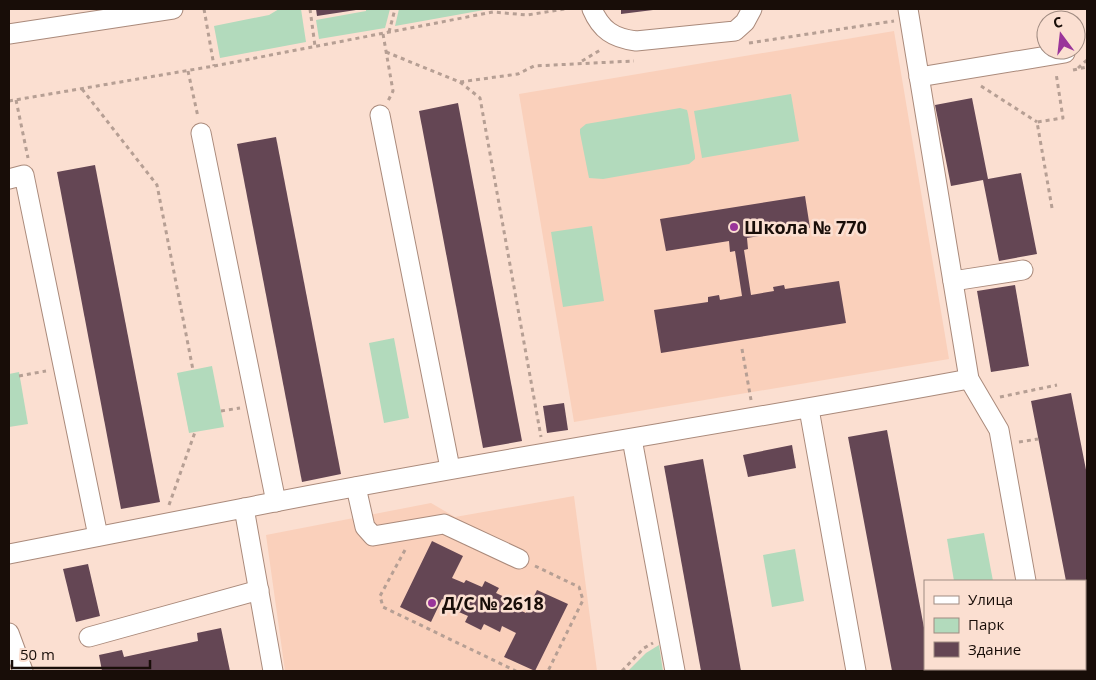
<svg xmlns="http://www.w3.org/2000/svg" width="1096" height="680" font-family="'Open Sans',sans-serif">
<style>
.built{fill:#fad0bb}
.green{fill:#b2dabc}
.building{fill:#644654}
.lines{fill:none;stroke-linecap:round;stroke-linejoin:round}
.minor-casing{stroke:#aa8a7b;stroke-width:21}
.path{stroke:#b69f94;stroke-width:3;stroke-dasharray:4 4;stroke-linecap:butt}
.minor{stroke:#fff;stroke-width:19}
.poi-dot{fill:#9a359a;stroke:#fbdfd1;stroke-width:2}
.labels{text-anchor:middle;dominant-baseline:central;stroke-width:5;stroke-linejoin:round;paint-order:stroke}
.poi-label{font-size:18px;font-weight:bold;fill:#180d08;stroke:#fbdfd1;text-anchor:start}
</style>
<rect width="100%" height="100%" fill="#fbdfd1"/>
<g class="built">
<path d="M894,31l55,328 -375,63 -55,-328z"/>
<path d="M574,496l23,175h-312l-19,-136 165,-32 24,14z"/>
</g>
<g class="green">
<path d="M279,9h22l5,33 -86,16 -6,-32 55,-11z"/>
<path d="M366,9h24l-5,19 -66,11 -3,-19 50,-9z"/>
<path d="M399,9h83l2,1 -89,16z"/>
<path d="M791,94l8,47 -97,17 -8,-47z"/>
<path d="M680,108l7,2 1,4 7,42v3l-6,5 -86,15 -14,-1 -9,-45v-4l6,-5z"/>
<path d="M592,226l12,75 -41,6 -12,-75z"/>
<path d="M394,338l15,80 -25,5 -15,-80z"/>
<path d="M212,366l12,61 -35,6 -12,-60z"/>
<path d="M19,372l9,52 -19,3v-53z"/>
<path d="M984,533l9,48h-39l-7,-42z"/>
<path d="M795,549l9,52 -32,6 -9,-52z"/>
<path d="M659,645l4,26h-35l18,-18z"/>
</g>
<g class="building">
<path d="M316,9h40v1l-39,6z"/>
<path d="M621,9h32v1l-32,4z"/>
<path d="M972,98l16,81 33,-6 16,81 -38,7 -16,-81 -32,6 -16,-81z"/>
<path d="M458,103l64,338 -39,7 -64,-337z"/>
<path d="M276,137l65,337 -39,8 -65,-338z"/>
<path d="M95,165l65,337 -39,7 -64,-337z"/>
<path d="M805,196l5,32 -63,10 1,11 -4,1 7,45 23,-4 -1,-4 11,-2 1,4 54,-8 7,42 -185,30 -7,-43 54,-8v-5l11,-2 1,5 22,-4 -7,-45 -5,1 -1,-11 -63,10 -6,-32z"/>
<path d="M1015,285l14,81 -38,6 -14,-81z"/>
<path d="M1071,393l16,82v196h-4l-1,-2h3v-88h-19l-35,-180z"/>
<path d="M564,403l4,27 -21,3 -4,-27z"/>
<path d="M887,430l38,203v36h6l1,2h-40l-39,-208 -5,-26z"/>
<path d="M792,445l4,23 -48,9 -5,-22z"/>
<path d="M703,459l38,212h-40l-37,-205z"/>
<path d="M432,541l31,15 -11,22 12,5 2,-3 16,7 3,-6 14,7 -3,5 17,8 -3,5 16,7 11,-23 31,14 -33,67 -31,-14 12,-24 -14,-7 -2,6 -16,-8 -3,6 -16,-8 3,-6 -16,-7 2,-4 -12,-6 -11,23 -31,-15z"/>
<path d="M88,564l12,52 -24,6 -13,-53z"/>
<path d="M221,628l9,43h-128l-3,-16 23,-5 2,7 74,-16 -1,-8z"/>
</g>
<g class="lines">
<defs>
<g id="minor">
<path d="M592,9c9,21 21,29 44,32l99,-10 10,-9 7,-13"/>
<path d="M908,9l61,370 30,51 27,151"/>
<path d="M9,34l164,-25"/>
<path d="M919,77l146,-24"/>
<path d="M380,115l70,353"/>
<path d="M201,133l75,369"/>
<path d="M9,179l15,-4 74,361"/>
<path d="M953,281l70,-11"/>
<path d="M809,409l47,262"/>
<path d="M632,439l43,232"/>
<path d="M356,487l9,40 8,9 71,-12 75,35"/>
<path d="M244,508c241,-48 484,-84 725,-129"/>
<path d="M9,554l235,-46 29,163"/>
<path d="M9,633l14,38"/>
<path d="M89,637l170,-47"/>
<path d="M1042,669v2"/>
</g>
</defs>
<use href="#minor" class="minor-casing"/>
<g class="path">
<path d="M204,9l10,57"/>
<path d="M310,9l5,37"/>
<path d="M389,32l6,-23"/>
<path d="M383,34l10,57 -5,10"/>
<path d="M749,43l145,-22"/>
<path d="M386,52l74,30 58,-8 16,-8 100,-5"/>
<path d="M582,61l20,-12"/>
<path d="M1078,68l9,-8"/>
<path d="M1073,70l14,-3"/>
<path d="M188,71l10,46"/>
<path d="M460,82l20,16 61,339"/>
<path d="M981,86l56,36"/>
<path d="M82,89l75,96 36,185"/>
<path d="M16,100l12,58"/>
<path d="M9,101l205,-35 279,-54 34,3 38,-6"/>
<path d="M1052,208l-15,-86 26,-4 -7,-45"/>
<path d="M742,349l9,51"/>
<path d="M19,376l27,-5"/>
<path d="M1000,397l57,-12"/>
<path d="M221,411l19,-3"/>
<path d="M1019,442l19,-3"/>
<path d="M169,505l26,-73"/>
<path d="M405,550l-25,46 3,11 133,64"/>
<path d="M535,566l44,21 4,13 -35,71"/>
<path d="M622,671l22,-23 9,-5"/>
</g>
<use href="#minor" class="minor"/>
</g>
<g class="poi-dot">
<circle cx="734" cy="227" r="5"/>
<circle cx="432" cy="603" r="5"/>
</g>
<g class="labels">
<g class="poi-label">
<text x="744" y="227">Школа № 770</text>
<text x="442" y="603">Д/C № 2618</text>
</g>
</g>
<rect width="1096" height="680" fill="none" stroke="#180d08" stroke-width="20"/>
<rect x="924" y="580" width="162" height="90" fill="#fbdfd1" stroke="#a08b81"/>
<rect x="934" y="596" width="25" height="8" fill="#ffffff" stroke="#a08b81"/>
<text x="968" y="605" font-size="15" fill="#180d08">Улица</text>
<rect x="934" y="618" width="25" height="15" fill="#b2dabc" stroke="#a08b81"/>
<text x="968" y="630" font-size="15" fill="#180d08">Парк</text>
<rect x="934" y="642" width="25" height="15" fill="#644654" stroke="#a08b81"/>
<text x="968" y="655" font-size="15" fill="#180d08">Здание</text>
<g transform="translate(1061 35) rotate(345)"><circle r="24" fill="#fbdfd1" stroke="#a08b81"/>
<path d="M0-4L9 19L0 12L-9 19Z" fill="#9a359a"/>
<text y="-8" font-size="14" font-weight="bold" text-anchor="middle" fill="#180d08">С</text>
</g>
<path d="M12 660v8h138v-8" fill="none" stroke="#180d08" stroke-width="2.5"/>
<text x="20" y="660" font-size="15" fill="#180d08" stroke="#fbdfd1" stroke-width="4" paint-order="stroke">50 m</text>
</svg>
